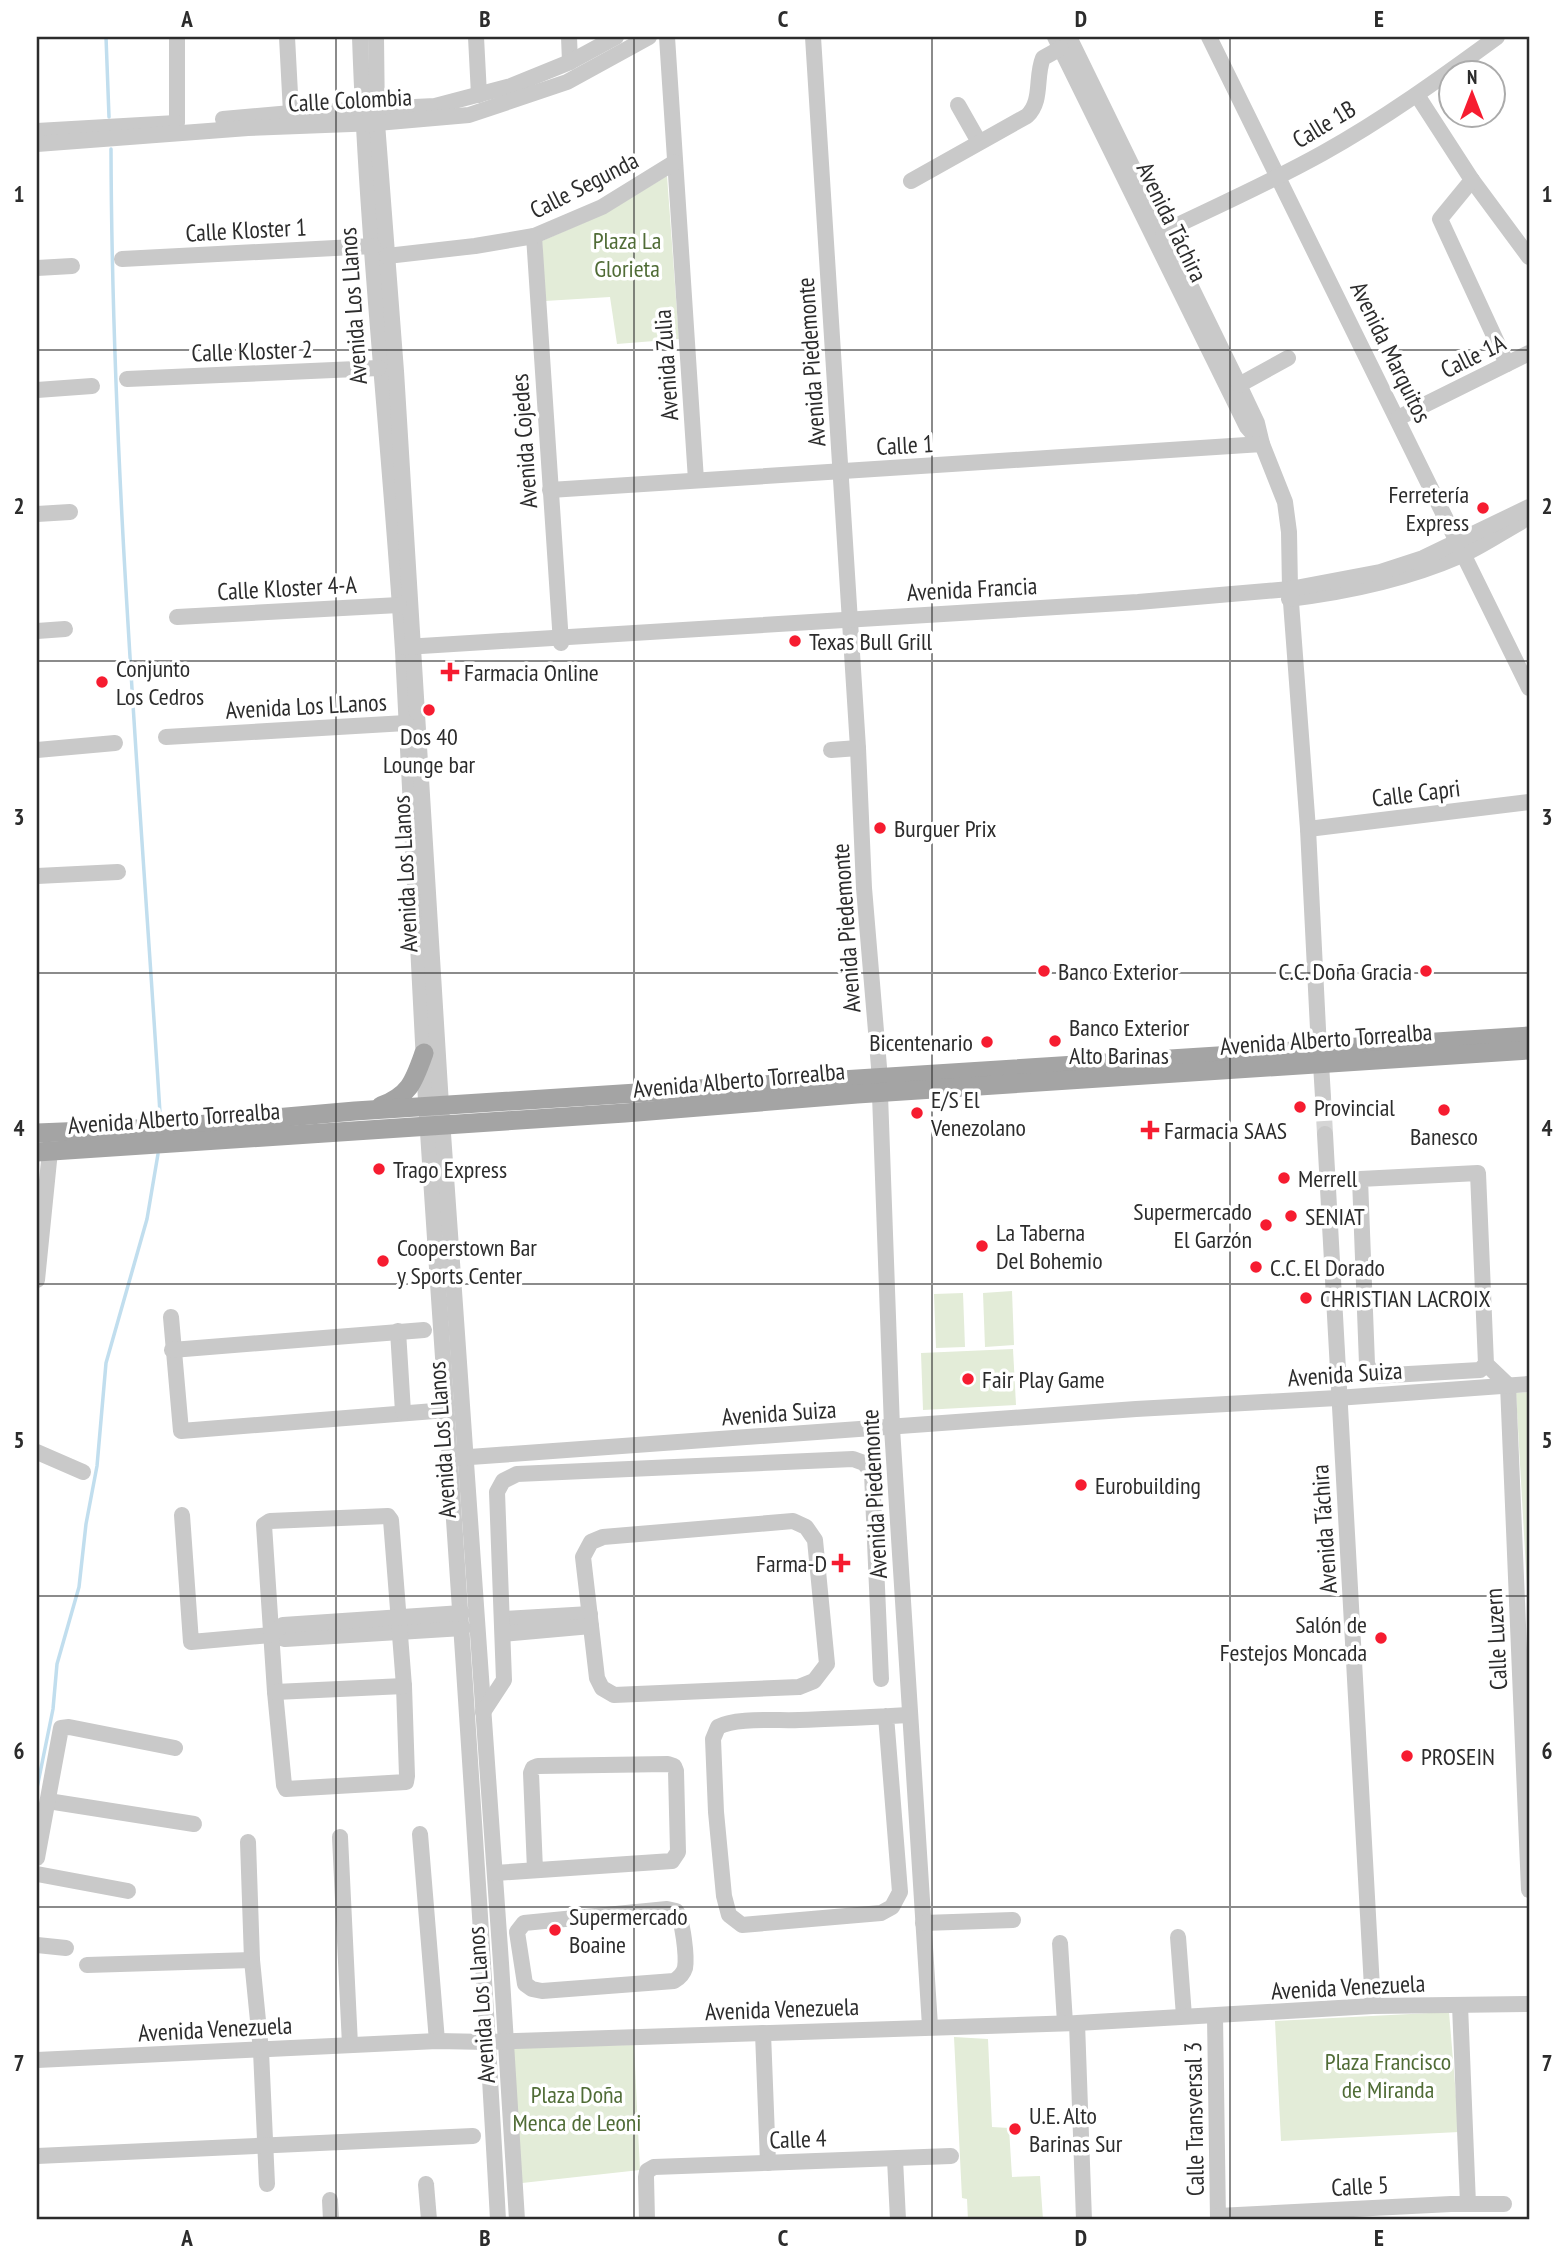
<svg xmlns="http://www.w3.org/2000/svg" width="1566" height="2257" font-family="'PT Sans Narrow',sans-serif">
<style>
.green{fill:#e3ecd8}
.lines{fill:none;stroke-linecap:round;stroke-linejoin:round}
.stream{stroke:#c1deee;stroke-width:3.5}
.minor-tunnel{stroke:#d5d5d5;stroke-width:16;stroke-dasharray:16 8;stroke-linecap:butt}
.minor{stroke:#c9c9c9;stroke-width:16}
.major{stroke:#a4a4a4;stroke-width:19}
.grid{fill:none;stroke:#2c2c2c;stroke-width:2;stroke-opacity:0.55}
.poi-dot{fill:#f61c30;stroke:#fff;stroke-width:2.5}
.labels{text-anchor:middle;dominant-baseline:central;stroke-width:7;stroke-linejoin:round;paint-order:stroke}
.street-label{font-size:24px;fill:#2c2c2c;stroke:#fff}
.park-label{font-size:24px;fill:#506c36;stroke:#fff}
.poi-label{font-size:24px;fill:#2c2c2c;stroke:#fff;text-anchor:start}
.neatline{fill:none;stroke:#2c2c2c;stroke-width:2.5}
.grid-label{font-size:23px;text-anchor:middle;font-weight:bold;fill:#2c2c2c}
</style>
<rect width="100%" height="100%" fill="#fff"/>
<g class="green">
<path d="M667,176l12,163 -62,5 -7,-47 -65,4 -3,-60 64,-28z"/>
<path d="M1012,1291l2,54 -29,2 -2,-54z"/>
<path d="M963,1293l2,54 -29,1 -2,-54z"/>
<path d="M1013,1349l3,56 -93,5 -2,-57z"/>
<path d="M1529,1392v195h-2l-11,-194z"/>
<path d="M1449,2012l10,120 -178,9 -6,-120z"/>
<path d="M954,2037l34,2 4,88 17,1 3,49 28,-1 3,44h-75l-1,-21 -5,-1z"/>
<path d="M634,2045l6,125 -118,13 -9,-136z"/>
</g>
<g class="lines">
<g class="stream">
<path d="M106,37l3,80"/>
<path d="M111,149c1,322 29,643 49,964"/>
<path d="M37,1788l16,-79 4,-45 22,-77 7,-63 11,-58 9,-103 41,-144 11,-65"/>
</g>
<path class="minor-tunnel" d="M1323,1097l2,37"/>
<g class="minor">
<path d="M177,37v86"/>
<path d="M287,37l4,76"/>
<path d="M360,37c7,205 30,409 43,614 9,150 14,300 23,450 24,373 52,746 72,1119"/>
<path d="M376,37l1,86 19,248 45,734 60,858 16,257"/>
<path d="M476,37l3,58"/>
<path d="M569,37l1,25"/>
<path d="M667,37l29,443"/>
<path d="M813,37l45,711 6,140 15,179 13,361 38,598"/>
<path d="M1055,37l192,390 15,17 -5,-21 -18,-38 -170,-348"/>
<path d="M1209,37l320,651"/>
<path d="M1417,95l55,85 57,77"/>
<path d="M958,105l21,37"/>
<path d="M223,119l68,-6 144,-7 76,-20 59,-24 46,-25"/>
<path d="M37,131l139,-8"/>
<path d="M37,144l211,-16 129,-5 92,-8 98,-33 82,-45"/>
<path d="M1472,180l-32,39 67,145"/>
<path d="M911,181l116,-65c16,-15 8,-39 16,-58l18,-10"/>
<path d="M1163,232c54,-26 108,-50 160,-79 61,-34 118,-75 174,-116"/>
<path d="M534,236l27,407"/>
<path d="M387,256l88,-10 59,-10 68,-29 73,-45"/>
<path d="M122,259l251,-13"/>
<path d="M37,268l35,-2"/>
<path d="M127,379l252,-11"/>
<path d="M1239,385l49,-27"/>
<path d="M37,390l55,-4"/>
<path d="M1398,418l131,-65"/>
<path d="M550,490l712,-46 23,58 4,30 1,57 18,240 11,220"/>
<path d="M37,514l33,-2"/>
<path d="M1289,599c58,-7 116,-19 171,-43 21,-9 41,-23 61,-34"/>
<path d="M177,617l222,-12"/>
<path d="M37,631l28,-2"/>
<path d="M405,647l733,-45 152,-13 90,-17 43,-14 106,-51"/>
<path d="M166,737l240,-14"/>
<path d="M37,750l78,-7"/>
<path d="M831,750l27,-2"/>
<path d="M1308,829l221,-27"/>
<path d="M37,876l81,-4"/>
<path d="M1321,1064l2,33"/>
<path d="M1325,1134c14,291 34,581 48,872"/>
<path d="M37,1280l13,-129"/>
<path d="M171,1317l10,114 266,-21"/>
<path d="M398,1331l5,81"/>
<path d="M172,1350l252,-20"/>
<path d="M1486,1364l-6,6 -107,6 -6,-12 -7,-185 118,-6 8,191 22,21 21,505"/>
<path d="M37,1452l46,20"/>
<path d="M456,1458l680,-49 201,-11 192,-14"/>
<path d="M182,1515l9,127 80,-7 14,4 178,-11"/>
<path d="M388,1516l3,4 13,166 3,90 -1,6 -120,7 -2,-4 -9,-93 -11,-167 6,-4z"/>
<path d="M793,1521l13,6 9,13 12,124 -13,17 -15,6 -185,8 -12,-7 -5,-10 -14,-121 8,-15 12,-5z"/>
<path d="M502,1619l88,-5"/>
<path d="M503,1634l88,-8"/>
<path d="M271,1635l12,-10 179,-12"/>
<path d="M275,1692l129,-6"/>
<path d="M483,1712l21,-32 -7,-188 6,-11 14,-7 336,-15 11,4 8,10 9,206"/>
<path d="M886,1716l14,176 -8,15 -11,6 -139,12 -13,-10 -5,-19 -8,-84 -3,-73 5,-12c17,-10 60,-6 81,-7 37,-1 73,-3 110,-5"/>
<path d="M48,1801l146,23"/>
<path d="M420,1834l17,207"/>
<path d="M340,1837l10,208"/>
<path d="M248,1842l4,118 9,91 6,133"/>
<path d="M37,1858l24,-130 8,-1 106,21"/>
<path d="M495,1873l177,-12 6,-9 -2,-81 -2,-5 -6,-2 -130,2 -5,2 -2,5 4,97"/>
<path d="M37,1874l91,17"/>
<path d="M667,1909l9,2c7,9 11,46 9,57 -2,7 -6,10 -11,13l-132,10 -10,-2 -7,-5 -8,-52 7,-9z"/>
<path d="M923,1923l90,-3"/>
<path d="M1178,1937l6,79"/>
<path d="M1060,1943l5,80"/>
<path d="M37,1945l29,3"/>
<path d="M87,1965l165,-5"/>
<path d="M1460,2005l8,199"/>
<path d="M1215,2016l3,204"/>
<path d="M1077,2023l7,197"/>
<path d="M763,2033l5,130"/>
<path d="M37,2060l400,-19 51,1 589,-19 296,-17 156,-2"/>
<path d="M37,2156l436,-20"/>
<path d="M895,2159l3,61"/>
<path d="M426,2184l3,36"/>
<path d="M330,2200l1,20"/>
<path d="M1218,2216l233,-12h53"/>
<path d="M647,2220l-1,-43 1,-6 7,-4 297,-11"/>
</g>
<g class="major">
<path d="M381,1106c29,-11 33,-25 43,-53"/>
<path d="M37,1133l124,-5 194,-17 1174,-75"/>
<path d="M37,1152l588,-39 232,-19 672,-44"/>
</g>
</g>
<path class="grid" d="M336,37v2183M634,37v2183M932,37v2183M1230,37v2183M37,350h1492M37,661h1492M37,973h1492M37,1284h1492M37,1596h1492M37,1907h1492"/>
<g class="poi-dot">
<circle cx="1483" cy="508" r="7"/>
<circle cx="795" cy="641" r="7"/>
<path d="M446.5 661.5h7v7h7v7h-7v7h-7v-7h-7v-7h7z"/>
<circle cx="102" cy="682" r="7"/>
<circle cx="429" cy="710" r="7"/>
<circle cx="880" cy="828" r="7"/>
<circle cx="1044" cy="971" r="7"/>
<circle cx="1426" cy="971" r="7"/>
<circle cx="1055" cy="1041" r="7"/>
<circle cx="987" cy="1042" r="7"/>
<circle cx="1300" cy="1107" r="7"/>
<circle cx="1444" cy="1110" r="7"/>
<circle cx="917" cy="1113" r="7"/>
<path d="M1146.5 1119.5h7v7h7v7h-7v7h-7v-7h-7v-7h7z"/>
<circle cx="379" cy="1169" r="7"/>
<circle cx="1284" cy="1178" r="7"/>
<circle cx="1291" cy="1216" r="7"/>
<circle cx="1266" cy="1225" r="7"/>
<circle cx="982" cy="1246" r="7"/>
<circle cx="383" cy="1261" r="7"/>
<circle cx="1256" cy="1267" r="7"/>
<circle cx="1306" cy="1298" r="7"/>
<circle cx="968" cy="1379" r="7"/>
<circle cx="1081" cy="1485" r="7"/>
<path d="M837.5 1552.5h7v7h7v7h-7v7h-7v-7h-7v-7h7z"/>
<circle cx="1381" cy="1638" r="7"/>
<circle cx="1407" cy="1756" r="7"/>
<circle cx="555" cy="1930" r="7"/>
<circle cx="1015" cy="2129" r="7"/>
</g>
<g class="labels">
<g class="street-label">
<text transform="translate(350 100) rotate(-3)">Calle Colombia</text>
<text transform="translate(1324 124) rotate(-31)">Calle 1B</text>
<text transform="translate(584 185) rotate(-27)">Calle Segunda</text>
<text transform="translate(1172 222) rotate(64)">Avenida Táchira</text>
<text transform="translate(246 230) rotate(-3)">Calle Kloster 1</text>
<text transform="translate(353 306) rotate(-94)">Avenida Los Llanos</text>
<text transform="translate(252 351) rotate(-2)">Calle Kloster 2</text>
<text transform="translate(1391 352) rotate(64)">Avenida Marquitos</text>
<text transform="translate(1473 356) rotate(-26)">Calle 1A</text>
<text transform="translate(811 362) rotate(-94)">Avenida Piedemonte</text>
<text transform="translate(666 365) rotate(-94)">Avenida Zulia</text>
<text transform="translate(524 441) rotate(-94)">Avenida Cojedes</text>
<text transform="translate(905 445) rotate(-3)">Calle 1</text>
<text transform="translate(287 588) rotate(-3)">Calle Kloster 4-A</text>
<text transform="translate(972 589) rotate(-3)">Avenida Francia</text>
<text transform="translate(306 706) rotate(-3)">Avenida Los LLanos</text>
<text transform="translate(1416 793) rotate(-7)">Calle Capri</text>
<text transform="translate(405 874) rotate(-93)">Avenida Los Llanos</text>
<text transform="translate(846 928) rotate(-94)">Avenida Piedemonte</text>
<text transform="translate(1326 1039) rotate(-4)">Avenida Alberto Torrealba</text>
<text transform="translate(739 1080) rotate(-5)">Avenida Alberto Torrealba</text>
<text transform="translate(174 1118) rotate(-4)">Avenida Alberto Torrealba</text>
<text transform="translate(1345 1374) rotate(-4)">Avenida Suiza</text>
<text transform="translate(779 1413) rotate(-4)">Avenida Suiza</text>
<text transform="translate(442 1440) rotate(-94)">Avenida Los Llanos</text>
<text transform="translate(874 1494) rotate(-93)">Avenida Piedemonte</text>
<text transform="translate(1324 1529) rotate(-94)">Avenida Táchira</text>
<text transform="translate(1496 1639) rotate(-93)">Calle Luzern</text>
<text transform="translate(1348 1987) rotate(-3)">Avenida Venezuela</text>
<text transform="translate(481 2005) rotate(-94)">Avenida Los Llanos</text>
<text transform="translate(782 2009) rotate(-2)">Avenida Venezuela</text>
<text transform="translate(215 2029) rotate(-3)">Avenida Venezuela</text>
<text transform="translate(1194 2119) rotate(-91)">Calle Transversal 3</text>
<text transform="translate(798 2139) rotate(-2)">Calle 4</text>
<text transform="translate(1360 2186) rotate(-3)">Calle 5</text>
</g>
<g class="park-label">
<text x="627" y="240">Plaza La<tspan x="627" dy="28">Glorieta</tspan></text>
<text x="1388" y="2061">Plaza Francisco<tspan x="1388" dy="28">de Miranda</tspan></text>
<text x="577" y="2094">Plaza Doña<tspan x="577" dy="28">Menca de Leoni</tspan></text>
</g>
<g class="poi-label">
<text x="1469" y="494" text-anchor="end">Ferretería<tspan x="1469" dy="28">Express</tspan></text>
<text x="809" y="641">Texas Bull Grill</text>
<text x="116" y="668">Conjunto<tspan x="116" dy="28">Los Cedros</tspan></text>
<text x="464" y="672">Farmacia Online</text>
<text x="429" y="736" text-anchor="middle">Dos 40<tspan x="429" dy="28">Lounge bar</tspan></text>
<text x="894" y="828">Burguer Prix</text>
<text x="1058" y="971">Banco Exterior</text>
<text x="1412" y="971" text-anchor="end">C.C. Doña Gracia</text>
<text x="1069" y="1027">Banco Exterior<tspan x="1069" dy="28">Alto Barinas</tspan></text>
<text x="973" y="1042" text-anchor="end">Bicentenario</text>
<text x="931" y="1099">E/S El<tspan x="931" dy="28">Venezolano</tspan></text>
<text x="1314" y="1107">Provincial</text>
<text x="1164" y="1130">Farmacia SAAS</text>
<text x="1444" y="1136" text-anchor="middle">Banesco</text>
<text x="393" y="1169">Trago Express</text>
<text x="1298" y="1178">Merrell</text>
<text x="1252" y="1211" text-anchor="end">Supermercado<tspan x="1252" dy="28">El Garzón</tspan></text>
<text x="1305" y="1216">SENIAT</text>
<text x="996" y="1232">La Taberna<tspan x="996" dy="28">Del Bohemio</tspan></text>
<text x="397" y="1247">Cooperstown Bar<tspan x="397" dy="28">y Sports Center</tspan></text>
<text x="1270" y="1267">C.C. El Dorado</text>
<text x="1320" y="1298">CHRISTIAN LACROIX</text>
<text x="982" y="1379">Fair Play Game</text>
<text x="1095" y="1485">Eurobuilding</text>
<text x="827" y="1563" text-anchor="end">Farma-D</text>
<text x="1367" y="1624" text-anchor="end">Salón de<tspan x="1367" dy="28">Festejos Moncada</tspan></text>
<text x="1421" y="1756">PROSEIN</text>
<text x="569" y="1916">Supermercado<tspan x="569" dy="28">Boaine</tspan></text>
<text x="1029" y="2115">U.E. Alto<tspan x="1029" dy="28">Barinas Sur</tspan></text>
</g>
</g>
<rect width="1566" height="2257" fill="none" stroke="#ffffff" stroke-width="77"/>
<g transform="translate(1472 94)"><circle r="33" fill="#ffffff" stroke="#ababab" stroke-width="2"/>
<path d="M0-5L12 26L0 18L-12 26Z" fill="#f61c30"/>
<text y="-10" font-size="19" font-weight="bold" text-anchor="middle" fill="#2c2c2c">N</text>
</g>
<rect x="38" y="38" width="1490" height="2180" class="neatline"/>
<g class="grid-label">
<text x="187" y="27">A</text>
<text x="485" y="27">B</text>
<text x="783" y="27">C</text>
<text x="1081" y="27">D</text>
<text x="1379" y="27">E</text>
<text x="19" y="202">1</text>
<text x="1547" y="202">1</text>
<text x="19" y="514">2</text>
<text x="1547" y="514">2</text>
<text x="19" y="825">3</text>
<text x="1547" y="825">3</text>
<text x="19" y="1136">4</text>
<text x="1547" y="1136">4</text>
<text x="19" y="1448">5</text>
<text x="1547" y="1448">5</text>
<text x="19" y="1759">6</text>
<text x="1547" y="1759">6</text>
<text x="19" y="2071">7</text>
<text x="1547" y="2071">7</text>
<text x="187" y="2246">A</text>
<text x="485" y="2246">B</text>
<text x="783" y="2246">C</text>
<text x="1081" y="2246">D</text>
<text x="1379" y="2246">E</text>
</g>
</svg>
